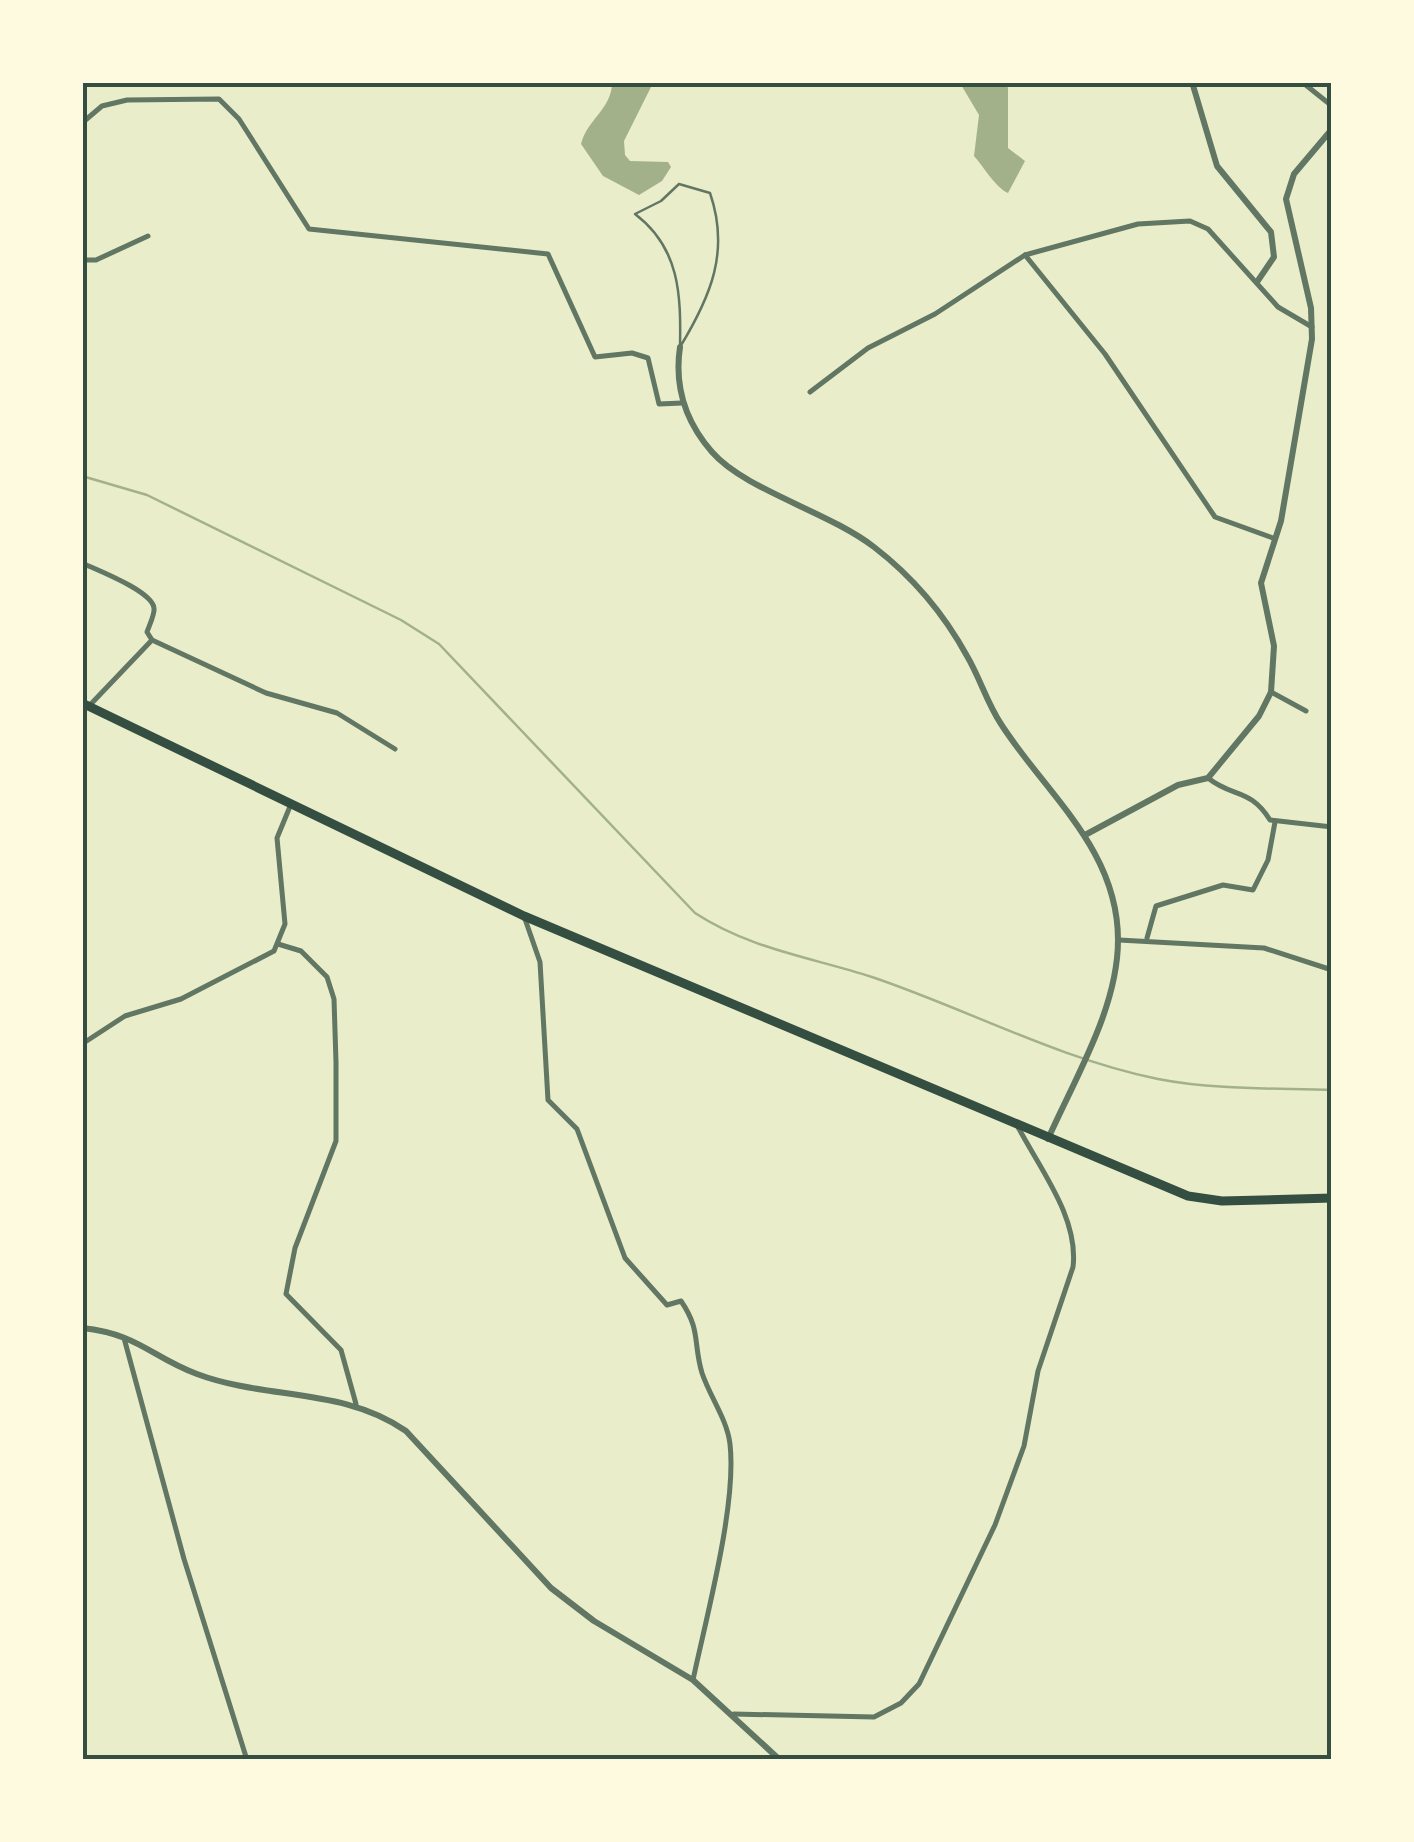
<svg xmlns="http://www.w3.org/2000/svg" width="1414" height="1842" font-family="Literata,serif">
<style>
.water{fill:#a3b18a}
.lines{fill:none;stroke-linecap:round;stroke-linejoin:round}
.stream{stroke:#a3b18a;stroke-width:2.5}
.service{stroke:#617663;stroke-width:2.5}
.minor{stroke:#617663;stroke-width:5}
.tertiary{stroke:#617663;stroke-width:6}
.trunk{stroke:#344e41;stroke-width:9}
.neatline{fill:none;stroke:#344e41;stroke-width:4}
</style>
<rect width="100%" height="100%" fill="#e9edc9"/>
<g class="water">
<path d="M612,83h41l-29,58 1,14 5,6 38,1 3,5 -9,14 -23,14 -36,-19 -22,-32c6,-24 31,-36 31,-61z"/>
<path d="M960,83h46l2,5v60l17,13 -17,32c-13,-6 -24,-26 -34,-37l5,-41z"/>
</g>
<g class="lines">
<path class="stream" d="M82,476l65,19 254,125 38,24 256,269c55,36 115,44 177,64 95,32 187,82 286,102 56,11 116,9 174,11"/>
<path class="service" d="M679,184l31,9c20,58 1,103 -30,154 1,-52 0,-99 -45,-133l26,-13z"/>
<g class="minor">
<path d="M1302,82l30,24"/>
<path d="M82,123l20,-17 25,-6 92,-1 20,20 70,110 239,25 47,103 37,-4 16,5 11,46 23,-1"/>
<path d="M1025,255l80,99 110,163 58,21"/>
<path d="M82,260h14l52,-24"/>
<path d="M810,392l58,-44 67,-34 90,-59 113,-31 52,-3 18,8 70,78 34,20"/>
<path d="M82,563c15,7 70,28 72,45 1,6 -5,18 -7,24l5,8"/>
<path d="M152,640l114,53 71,20 58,36"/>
<path d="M1271,692l35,19"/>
<path d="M89,706l63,-66"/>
<path d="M1208,778c25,20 42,10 62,42l62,7"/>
<path d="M525,919l15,43 8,138 29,29 48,129 42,47 14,-4c20,29 12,42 21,72 8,24 25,46 28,71 7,61 -24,174 -37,236"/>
<path d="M1147,938l9,-32 67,-21 30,5 15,-30 7,-38"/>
<path d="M1119,940l145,8 68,22"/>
<path d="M278,944l23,7 26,26 7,22 2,63v79l-41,107 -9,46 55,56 15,54"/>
<path d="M82,1044l43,-28 56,-17 93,-48 11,-27 -8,-86 14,-34"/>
<path d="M124,1338l60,221 63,201"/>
<path d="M734,1714l140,3 27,-14 18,-19 76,-159 29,-79 14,-75 35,-104c6,-49 -33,-98 -55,-140"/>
</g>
<g class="tertiary">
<path d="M1192,82l25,84 54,66 3,25 -17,25"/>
<path d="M680,347c-6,40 5,74 32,105 33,38 117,60 162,95 39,30 70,67 93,109 13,22 20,47 34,68 45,70 117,125 117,216 0,68 -43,138 -70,199"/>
<path d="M1085,835l93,-50 30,-7 51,-62 12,-24 3,-46 -13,-63 20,-62 31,-182 -1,-31 -25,-109 8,-25 38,-45"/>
<path d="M82,1328c57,6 69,29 115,46 69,26 146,13 209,57l145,157 43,33 99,59 87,80"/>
</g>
<path class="trunk" d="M82,703l442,213 664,280 34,5 110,-3"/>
</g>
<rect width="1414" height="1842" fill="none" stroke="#fefae0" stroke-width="170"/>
<rect x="85" y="85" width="1244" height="1672" class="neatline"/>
</svg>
